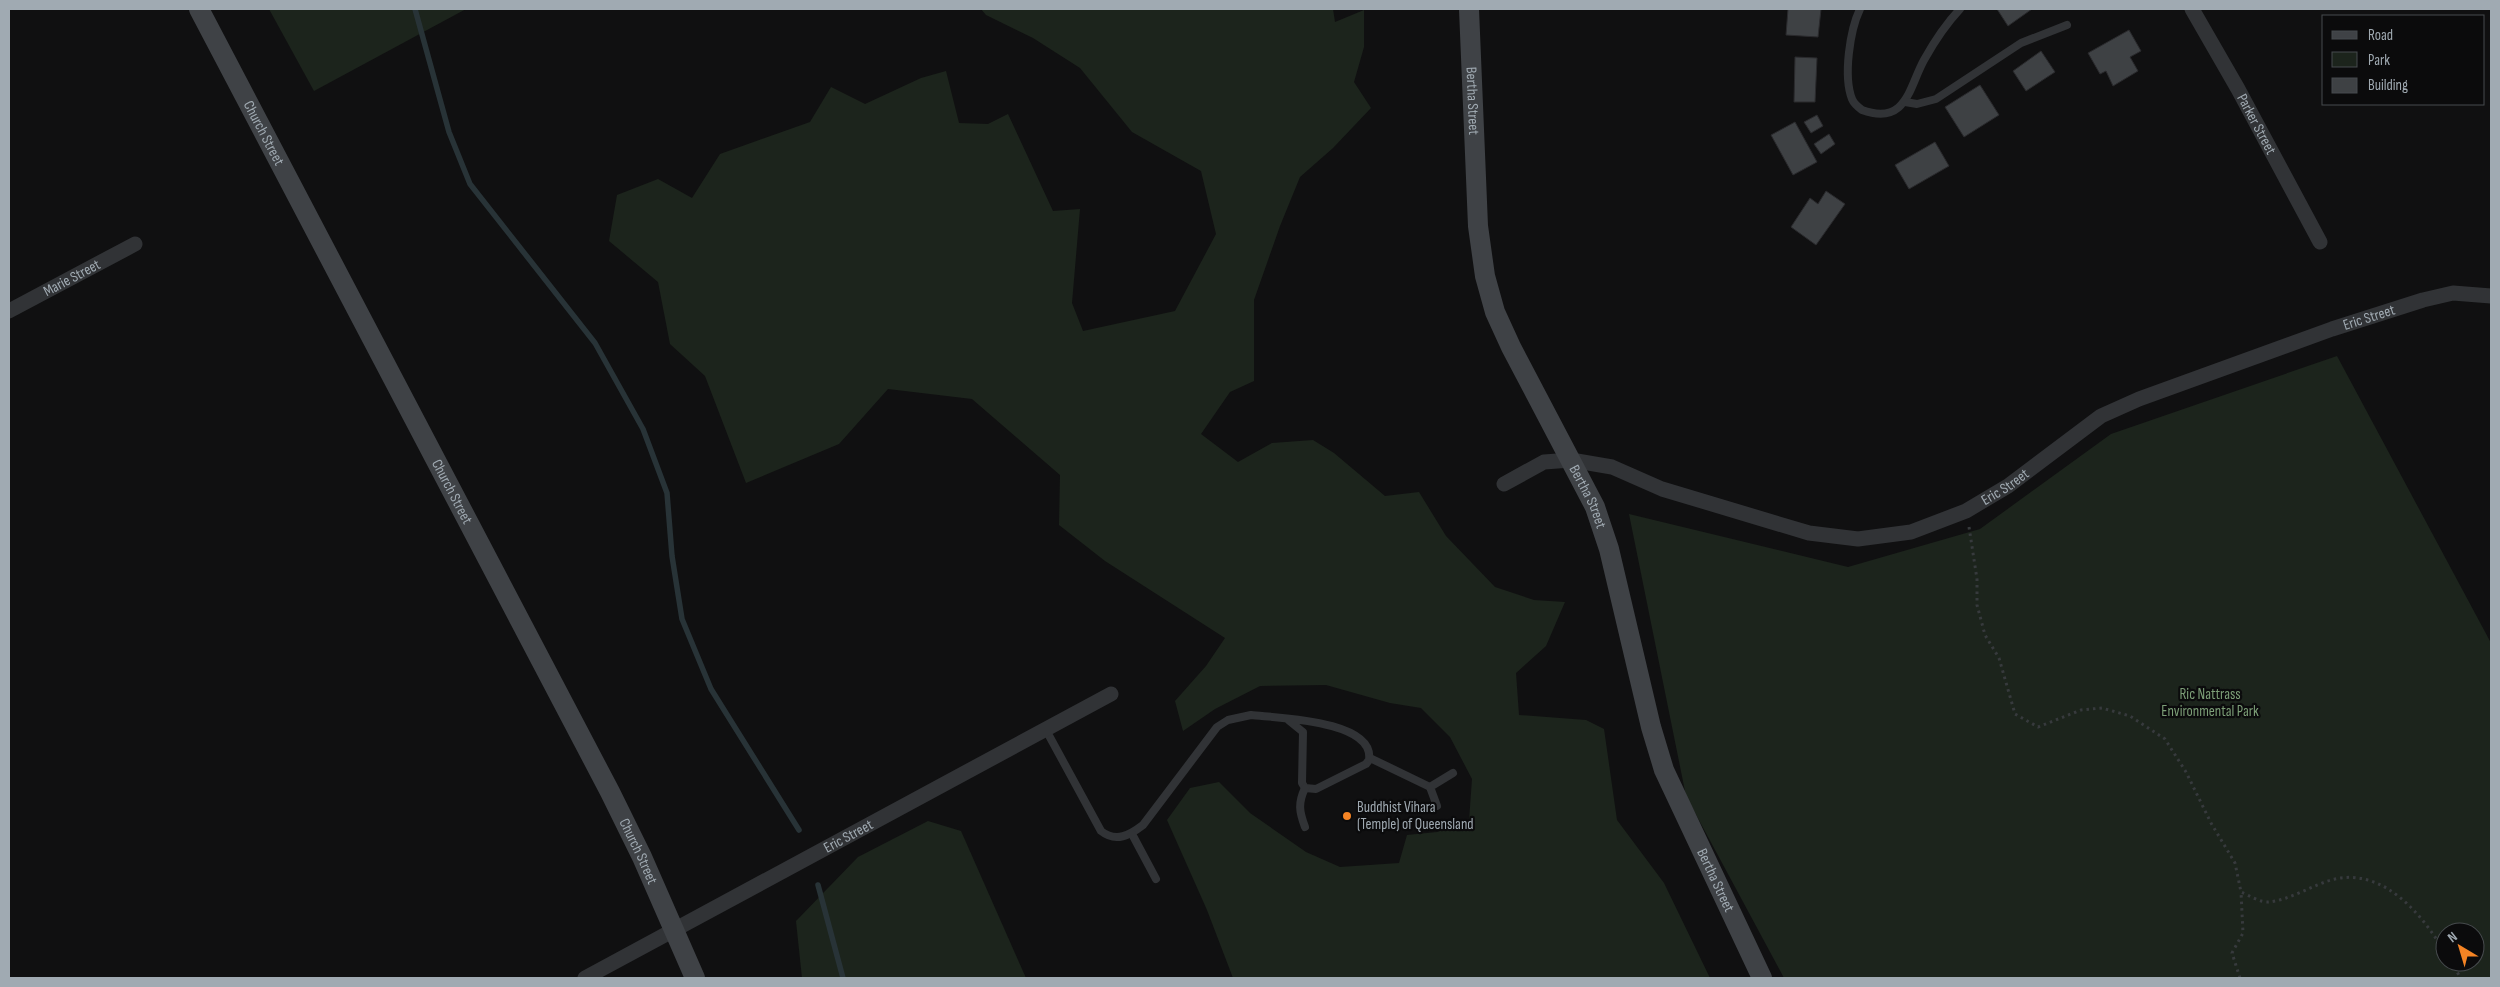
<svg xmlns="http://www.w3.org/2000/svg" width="2500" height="987" font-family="'Sofia Sans Condensed',sans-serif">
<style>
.green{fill:#1c241c;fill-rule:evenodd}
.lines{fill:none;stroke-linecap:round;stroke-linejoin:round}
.stream{stroke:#283337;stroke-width:5.5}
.building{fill:#3e4144;stroke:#2a2a2d}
.path{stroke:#373a3d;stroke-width:3;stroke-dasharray:2.5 4;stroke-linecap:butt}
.lane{stroke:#313336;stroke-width:8}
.street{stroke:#313336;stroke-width:15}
.secondary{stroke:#3f4246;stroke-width:20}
.poi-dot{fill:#f58424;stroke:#0b0b0c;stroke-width:2}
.labels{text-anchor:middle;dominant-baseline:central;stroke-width:4.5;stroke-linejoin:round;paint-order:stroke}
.street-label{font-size:15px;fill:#a0aab2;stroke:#0b0b0c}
.park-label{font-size:15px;fill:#7c9e77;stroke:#0b0b0c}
.poi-label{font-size:15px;fill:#a0aab2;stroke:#0b0b0c;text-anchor:start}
</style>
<rect width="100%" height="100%" fill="#101011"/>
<g class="green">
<path d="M269,9h197l-152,82z"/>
<path d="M981,9h352l2,13 29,-12v37l-10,35 17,26 -38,40 -33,29 -20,49 -26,74v81l-24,11 -29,42 37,28 34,-19 41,-3 21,13 51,43 34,-4 27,44 49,51 39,13 31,2 -19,44 -30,27 3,42 67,5 18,9 13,91 47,63 46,95h-477l-26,-68 -40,-90 23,-32 29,-6 31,31 56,39 34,15 59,-4 8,-28 30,-3 32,-11 3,-42 -22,-42 -29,-29 -31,-5 -64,-18 -66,1 -45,23 -32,22 -8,-30 31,-35 19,-28 -120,-77 -46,-36 1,-50 -88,-76 -84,-10 -49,55 -93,39 -41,-107 -35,-32 -12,-62 -49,-41 8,-46 41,-16 34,19 28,-44 90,-32 21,-35 34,17 56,-26 25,-7 13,52 29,1 20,-10 45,97 27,-2 -8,94 11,28 92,-20 41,-77 -15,-63 -69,-39 -52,-64 -47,-30 -47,-23z"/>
<path d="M2337,356l154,287v335h-707l-98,-182 -57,-282 219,53 132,-38 131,-95zM2445,932h30v30h-30z"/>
<path d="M928,821l33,10 65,147h-224l-6,-57 62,-64z"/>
</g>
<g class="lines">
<g class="stream">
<path d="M415,9l34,123 21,52 125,159 48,86 24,64 5,63 10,63 29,70 88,141"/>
<path d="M818,885l25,93"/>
</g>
</g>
<g class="building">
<path d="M1788,9h33l-3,28 -32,-2z"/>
<path d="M1997,9h35l-24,17z"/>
<path d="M2129,30l12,21 -11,6 8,14 -25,15 -7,-15 -6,3 -12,-21z"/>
<path d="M2041,51l14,21 -29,19 -13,-20z"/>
<path d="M1795,57l22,1 -2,44h-21z"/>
<path d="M1980,85l19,30 -35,22 -19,-30z"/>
<path d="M1817,115l6,11 -12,7 -7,-11z"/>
<path d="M1795,122l22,40 -24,13 -22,-40z"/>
<path d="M1829,134l6,10 -14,10 -7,-10z"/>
<path d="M1935,142l14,24 -40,23 -14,-24z"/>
<path d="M1826,191l19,13 -29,41 -25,-18 19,-29 8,6z"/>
</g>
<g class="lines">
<g class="path">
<path d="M1969,527l8,52v26l8,30 14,23 16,56 23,13 43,-17 21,-2 28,8 35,23 21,33 25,51 24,40 6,29c7,3 20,11 28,10 21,-2 45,-18 66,-23 49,-11 88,36 110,74"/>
<path d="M2450,962l11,16"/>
<path d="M2240,978l-8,-25 11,-20 -2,-41"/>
</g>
<g class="lane">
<path d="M1860,9c-10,21 -17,67 -8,90 2,5 6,8 10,11 45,16 47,-23 62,-50 10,-18 22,-36 36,-51"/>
<path d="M1905,102l12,2 19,-5 85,-56 46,-18"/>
<path d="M1046,730l55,101c15,12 29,4 42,-6l74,-98 11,-7 23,-5c26,3 124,5 118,45l-3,4 -50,25 -11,-1 -3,-5 1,-51 -16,-13"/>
<path d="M1370,758l60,29"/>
<path d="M1305,788c-7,15 -6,23 0,39"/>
<path d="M1437,806l-7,-19 23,-14"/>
<path d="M1132,834l24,45"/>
</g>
<g class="street">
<path id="s1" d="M2192,9l46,80 82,153"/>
<path id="s2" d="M9,311l126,-67"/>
<path id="s3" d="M1504,484l40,-22 27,-2 41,7 50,22 147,44 49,6 53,-7 55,-21 42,-25 93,-70 38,-17 193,-70 91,-29 30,-7 38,3"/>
<path id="s4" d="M585,978l526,-284"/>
</g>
<g class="secondary">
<path id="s5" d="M199,9l411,783 32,65 53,121"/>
<path id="s6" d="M1469,9l9,217 7,50 10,36 16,35 84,160 14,42 42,178 13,43 98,208"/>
</g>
</g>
<circle class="poi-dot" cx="1347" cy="816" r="5"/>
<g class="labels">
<g class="street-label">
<text stroke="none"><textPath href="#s6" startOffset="92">Bertha Street</textPath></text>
<text stroke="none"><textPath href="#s1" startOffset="132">Parker Street</textPath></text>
<text stroke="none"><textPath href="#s5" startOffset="140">Church Street</textPath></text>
<text stroke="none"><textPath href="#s2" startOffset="71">Marie Street</textPath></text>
<text stroke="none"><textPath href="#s3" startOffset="935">Eric Street</textPath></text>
<text stroke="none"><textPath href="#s3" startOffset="530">Eric Street</textPath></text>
<text stroke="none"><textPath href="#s5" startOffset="545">Church Street</textPath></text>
<text stroke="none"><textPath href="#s6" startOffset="512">Bertha Street</textPath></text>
<text stroke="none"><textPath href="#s4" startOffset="299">Eric Street</textPath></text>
<text stroke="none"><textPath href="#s5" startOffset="950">Church Street</textPath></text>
<text stroke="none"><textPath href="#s6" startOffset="918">Bertha Street</textPath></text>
</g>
<g class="park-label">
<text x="2210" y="694">Ric Nattrass<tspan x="2210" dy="17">Environmental Park</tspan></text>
</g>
<g class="poi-label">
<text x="1357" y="807">Buddhist Vihara<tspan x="1357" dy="17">(Temple) of Queensland</tspan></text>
</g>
</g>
<rect width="2500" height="987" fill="none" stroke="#a0aab2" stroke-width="20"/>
<rect x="2322" y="15" width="162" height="90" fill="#0b0b0c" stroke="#474b4e"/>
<rect x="2332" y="31" width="25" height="8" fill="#3f4246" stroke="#474b4e"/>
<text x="2368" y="40" font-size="15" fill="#a0aab2">Road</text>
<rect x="2332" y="52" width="25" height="15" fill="#1c241c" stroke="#474b4e"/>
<text x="2368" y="65" font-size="15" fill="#a0aab2">Park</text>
<rect x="2332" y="78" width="25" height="15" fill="#3e4144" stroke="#474b4e"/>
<text x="2368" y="90" font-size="15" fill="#a0aab2">Building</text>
<g transform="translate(2460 947) rotate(322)"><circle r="24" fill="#0b0b0c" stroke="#474b4e"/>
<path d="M0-4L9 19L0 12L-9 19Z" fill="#f58424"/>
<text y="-8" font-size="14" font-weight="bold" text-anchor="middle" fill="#a0aab2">N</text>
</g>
</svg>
